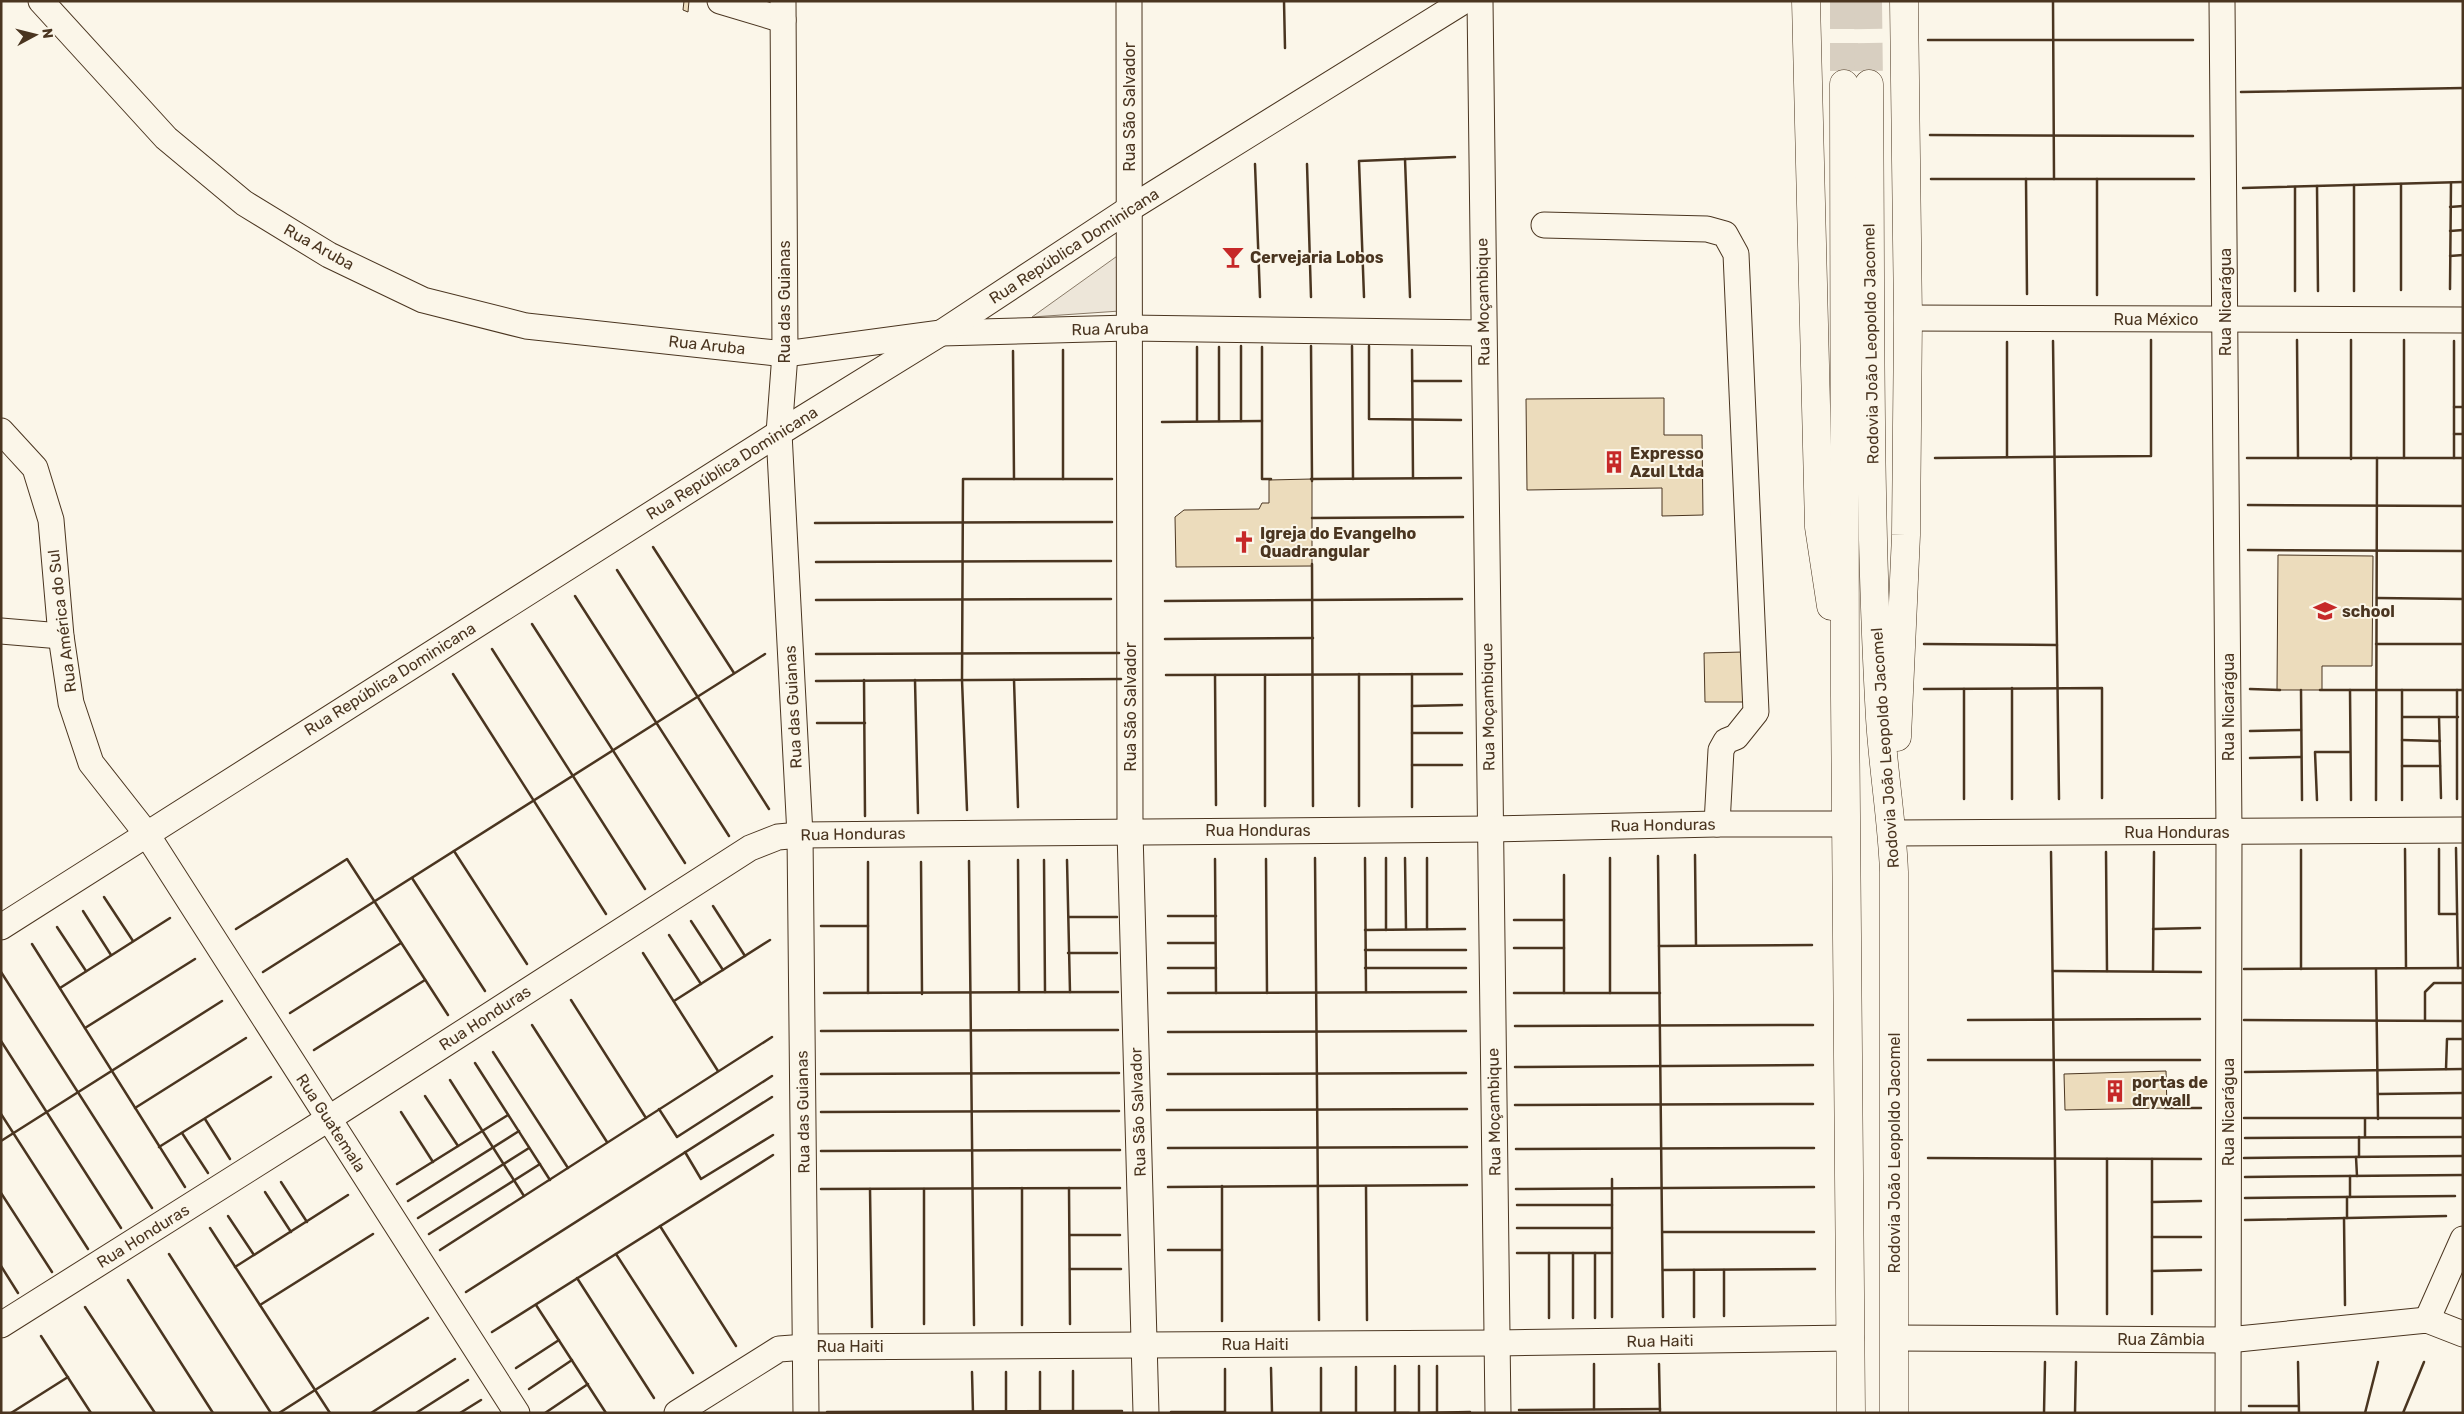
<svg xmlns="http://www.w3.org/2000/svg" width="2464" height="1414" font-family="Rubik,sans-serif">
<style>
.green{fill:#ede6d9;stroke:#887966}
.building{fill:#ecdcbc;stroke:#4a3520}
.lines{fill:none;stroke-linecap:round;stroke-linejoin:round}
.highway-tunnel{stroke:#d8cfc1;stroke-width:28;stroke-dasharray:28 14;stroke-linecap:butt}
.minor-casing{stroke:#4a3520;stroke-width:27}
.highway-casing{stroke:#4a3520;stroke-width:29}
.minor{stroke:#fbf6e9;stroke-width:25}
.highway{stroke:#fbf6e9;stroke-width:28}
.wall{stroke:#4a3520;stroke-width:2.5}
.labels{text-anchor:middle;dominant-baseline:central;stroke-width:4;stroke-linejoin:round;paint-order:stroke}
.street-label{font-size:16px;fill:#4a3520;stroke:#fbf6e9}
.poi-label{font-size:16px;font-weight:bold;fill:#4a3520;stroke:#fbf6e9;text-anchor:start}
</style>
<rect width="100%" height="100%" fill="#fbf6e9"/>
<path class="green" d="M1120,254v57l-88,6z"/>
<g class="building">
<path d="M684,1h5l-1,11 -5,-2z"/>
<path d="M1664,398v37h38l1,80 -41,1v-28l-135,2 -1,-91z"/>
<path d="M1312,479v87l-136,1 -1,-50 9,-7 75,-1 3,-6h7v-23z"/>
<path d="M2278,555l95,1 -1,110h-50v24h-45z"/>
<path d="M1743,652l1,50h-39l-1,-49z"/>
<path d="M2166,1071l1,37 -102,2 -1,-36z"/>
</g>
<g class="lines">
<g class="highway-tunnel">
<path d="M1844,1v83"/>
<path d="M1868,1l1,83"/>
</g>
<defs>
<g id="minor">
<path d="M41,1l125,137 78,65 85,52 94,45 103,26 259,28 156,-21 188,-5 354,5"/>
<path d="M720,1l63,19"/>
<path d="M783,1l2,353 -6,79 21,402 6,578"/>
<path d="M1129,1l1,831 16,581"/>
<path d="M1480,1l18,1412"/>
<path d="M2222,1l7,831 -1,581"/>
<path d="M1544,225l163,4 18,5 11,20 20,458 -20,25 -10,4 -5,9 -4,74"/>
<path d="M1908,318l555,2"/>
<path d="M1,431l34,37 16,52 10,116 10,67 20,60 55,70 371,580"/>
<path d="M1,631l60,5"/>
<path d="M1892,833l571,-3"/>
<path d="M1,927l778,-494 162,-100 188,-124 335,-208"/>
<path d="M2427,1320l36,-81"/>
<path d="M1,1325l327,-206 422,-271 28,-11 22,-2 690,-6 227,-5h129"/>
<path d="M1894,1338l334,2 199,-20 36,14"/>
<path d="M677,1413l102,-64 27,-2 691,-4 354,-5"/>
</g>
<g id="highway">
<path d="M1806,1l13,526 12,79"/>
<path d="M1844,84l1,613 6,716"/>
<path d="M1869,84c2,211 -1,423 11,634 3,51 12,102 14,154v541"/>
<path d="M1897,737l9,-202 2,-217 -4,-317"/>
</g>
</defs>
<use href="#minor" class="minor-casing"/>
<use href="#highway" class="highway-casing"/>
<use href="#minor" class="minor"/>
<use href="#highway" class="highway"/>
<g class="wall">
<path d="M1284,1l1,47"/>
<path d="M2053,1l1,178"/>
<path d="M1928,40h265"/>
<path d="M2241,92l222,-4"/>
<path d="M1930,135l263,1"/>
<path d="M1405,159l5,138"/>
<path d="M1255,164l5,133"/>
<path d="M1307,164l4,133"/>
<path d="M1931,179h263"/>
<path d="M2026,179l1,115"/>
<path d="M2097,179v116"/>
<path d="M2317,186l1,105"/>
<path d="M2243,188l220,-6"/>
<path d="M2450,207l13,-1"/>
<path d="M2450,231l13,-1"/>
<path d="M2450,256l13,-1"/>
<path d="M2450,289l1,-106"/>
<path d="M2401,290v-106"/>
<path d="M2295,291v-104"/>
<path d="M2354,291v-106"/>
<path d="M1364,297l-5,-136 96,-4"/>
<path d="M2297,340l1,118"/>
<path d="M2351,340v119"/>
<path d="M2404,340v118"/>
<path d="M2053,341l6,458"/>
<path d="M2007,342v115"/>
<path d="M1241,346v75"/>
<path d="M1311,346l1,135"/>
<path d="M1352,346l1,133"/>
<path d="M1369,346v73l92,1"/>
<path d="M1197,347v74"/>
<path d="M1219,347v74"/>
<path d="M1262,347v132h9"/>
<path d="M1063,350v129"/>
<path d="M1412,350l1,128"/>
<path d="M1013,351l1,128"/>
<path d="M1412,381h49"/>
<path d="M2454,407h9"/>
<path d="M1162,422l100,-1"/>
<path d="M2454,434h9"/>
<path d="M1935,458l216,-2v-116"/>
<path d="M2247,458h216"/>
<path d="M2454,458v-117"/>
<path d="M1311,479l150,-1"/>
<path d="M2248,505l215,1"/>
<path d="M1312,518l151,-1"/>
<path d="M815,523l297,-1"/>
<path d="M653,547l81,126"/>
<path d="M2248,550l215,1"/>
<path d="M816,562l295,-1"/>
<path d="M1312,564l1,242"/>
<path d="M617,570l152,239"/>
<path d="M575,596l154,240"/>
<path d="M2377,598l86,1"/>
<path d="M816,600l295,-1"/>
<path d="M1165,601l297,-2"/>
<path d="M532,624l153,239"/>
<path d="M1165,639l148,-1"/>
<path d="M1924,644l133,1"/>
<path d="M2376,644h87"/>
<path d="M492,649l153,240"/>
<path d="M816,654l303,-1"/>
<path d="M453,674l153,240"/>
<path d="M1359,674v132"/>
<path d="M1412,674v133"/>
<path d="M1166,675l296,-1"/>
<path d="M1215,675l1,130"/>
<path d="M1265,675v131"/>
<path d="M864,680l1,136"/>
<path d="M915,680l3,133"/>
<path d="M1014,680l4,127"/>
<path d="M816,681l305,-2"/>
<path d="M2012,688v111"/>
<path d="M1924,689l178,-1v110"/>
<path d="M1964,689v110"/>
<path d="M2250,689l30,1"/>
<path d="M2301,690l1,110"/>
<path d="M2320,690h143"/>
<path d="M2350,690l1,110"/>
<path d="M2402,690v110"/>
<path d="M2457,690v109"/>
<path d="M1412,706l50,-1"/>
<path d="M2403,717h55"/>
<path d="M2439,717l2,81"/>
<path d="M817,723h48"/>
<path d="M2250,731l51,-1"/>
<path d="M1412,733h50"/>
<path d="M2402,740l38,1"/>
<path d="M2250,758l51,-1"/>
<path d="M1412,765h50"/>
<path d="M2402,766h38"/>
<path d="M2317,800l-2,-48h34"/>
<path d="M2376,800l1,-342"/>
<path d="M967,810l-5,-130 1,-201h149"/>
<path d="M2456,848l2,120"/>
<path d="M2405,849l1,119"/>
<path d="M2439,849v65h18"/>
<path d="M454,851l73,113"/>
<path d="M2051,852l6,462"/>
<path d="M2106,852l1,119"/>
<path d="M1695,855l1,90"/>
<path d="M1658,856l5,461"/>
<path d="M1315,858l4,462"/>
<path d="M1365,858l1,134"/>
<path d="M1386,858v72"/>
<path d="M1405,858l1,71"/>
<path d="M1427,858v71"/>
<path d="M1610,858v135"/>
<path d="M1215,859l1,134"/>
<path d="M1266,859l1,134"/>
<path d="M1018,860l1,132"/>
<path d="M1044,860l1,132"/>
<path d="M1067,860l3,132"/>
<path d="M969,861l5,464"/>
<path d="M868,862v131"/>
<path d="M921,862l1,132"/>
<path d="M1564,875v118"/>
<path d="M412,878l73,113"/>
<path d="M104,897l29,44"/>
<path d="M713,906l32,50"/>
<path d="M83,911l28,44"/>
<path d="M1168,916h48"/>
<path d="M1069,917h48"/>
<path d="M1514,920h50"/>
<path d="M691,921l32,49"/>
<path d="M821,926h47"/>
<path d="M57,927l29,44"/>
<path d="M236,929l111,-70 101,156"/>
<path d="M2153,929l47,-1"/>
<path d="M1365,930l100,-1"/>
<path d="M669,935l32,49"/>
<path d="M1168,943h47"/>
<path d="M32,944l153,243"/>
<path d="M1659,946l153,-1"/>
<path d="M1514,948h50"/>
<path d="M1365,950h101"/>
<path d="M643,953l75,118"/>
<path d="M1068,953h49"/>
<path d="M1168,968h48"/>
<path d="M1365,968h101"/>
<path d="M2244,969l219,-1"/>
<path d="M2301,969v-119"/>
<path d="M2376,969l2,150"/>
<path d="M2053,971l148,1"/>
<path d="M2153,971l1,-119"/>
<path d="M1,972l151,236"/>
<path d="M263,972l502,-318"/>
<path d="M60,988l110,-70"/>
<path d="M824,993l294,-1"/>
<path d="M1168,993l298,-1"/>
<path d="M1514,993h146"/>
<path d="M571,1000l75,118"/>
<path d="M674,1001l96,-61"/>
<path d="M290,1013l111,-70"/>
<path d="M1968,1020l232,-1"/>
<path d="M2244,1020l219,1"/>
<path d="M2425,1020v-28l9,-9h29"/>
<path d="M532,1025l75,117"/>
<path d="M1515,1026l298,-1"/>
<path d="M85,1028l110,-69"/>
<path d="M821,1031l297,-1"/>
<path d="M1168,1032l298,-1"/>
<path d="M1,1041l120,187"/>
<path d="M314,1050l111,-70"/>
<path d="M493,1052l75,116"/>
<path d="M1928,1060h272"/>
<path d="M475,1063l75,117"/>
<path d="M1515,1067l298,-2"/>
<path d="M2446,1069l1,-30h16"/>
<path d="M2245,1072l218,-3"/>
<path d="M821,1074l298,-1"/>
<path d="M1168,1074l298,-1"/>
<path d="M450,1080l74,116"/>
<path d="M2378,1094l85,-1"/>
<path d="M425,1096l33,50"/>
<path d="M1515,1105l298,-1"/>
<path d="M135,1108l111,-70"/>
<path d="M2165,1108h36"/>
<path d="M659,1109l18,28 95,-61"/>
<path d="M1167,1110l300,-1"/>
<path d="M401,1112l32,50"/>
<path d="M821,1112l298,-1"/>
<path d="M1,1114l87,135"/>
<path d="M2244,1118h219"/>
<path d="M205,1119l25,40"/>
<path d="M2365,1119v18"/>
<path d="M182,1133l26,40"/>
<path d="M2359,1137v20"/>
<path d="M2245,1138l218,-1"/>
<path d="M1,1141l221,-140"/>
<path d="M159,1147l112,-70"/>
<path d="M1168,1148l299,-1"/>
<path d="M1516,1149l298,-1"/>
<path d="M821,1151l299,-1"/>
<path d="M685,1152l16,27 72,-44"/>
<path d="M2356,1157l1,19"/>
<path d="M1928,1158l273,1"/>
<path d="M2244,1158l219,-2"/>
<path d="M2107,1159v155"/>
<path d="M2152,1159v155"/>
<path d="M2350,1176v21"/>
<path d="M2245,1177l218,-2"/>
<path d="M1612,1179v138"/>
<path d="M281,1182l26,40"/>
<path d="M397,1184l111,-69"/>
<path d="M1222,1186v135"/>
<path d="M1366,1186l1,134"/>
<path d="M1168,1187l299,-2"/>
<path d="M1022,1188v137"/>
<path d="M1069,1188l1,136"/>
<path d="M821,1189l299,-1"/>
<path d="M870,1189l2,138"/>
<path d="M924,1189v135"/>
<path d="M1516,1189l298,-2"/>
<path d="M265,1192l26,40"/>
<path d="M1,1193l51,79"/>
<path d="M2347,1197v21"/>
<path d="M2245,1198l210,-2"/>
<path d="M408,1201l111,-70"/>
<path d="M2152,1202l49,-1"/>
<path d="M1517,1205h95"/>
<path d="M228,1216l26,39"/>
<path d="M418,1218l111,-70"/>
<path d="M2344,1218l1,87"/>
<path d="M2245,1220l201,-4"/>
<path d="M660,1226l76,120"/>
<path d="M210,1228l120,185"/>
<path d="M1517,1228h95"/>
<path d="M1663,1232h151"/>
<path d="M429,1234l111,-70"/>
<path d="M1070,1235h50"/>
<path d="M2152,1237h49"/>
<path d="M440,1250l332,-213"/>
<path d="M1168,1250h54"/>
<path d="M1517,1253h95"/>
<path d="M1549,1253v65"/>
<path d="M1573,1253v65"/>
<path d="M1595,1253v65"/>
<path d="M169,1254l102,159"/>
<path d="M616,1254l77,119"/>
<path d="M1,1266l17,27"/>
<path d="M235,1267l113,-72"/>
<path d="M1070,1269h51"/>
<path d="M1663,1270l152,-1"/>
<path d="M1694,1270v47"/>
<path d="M1724,1270v46"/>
<path d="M2152,1271l49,-1"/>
<path d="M577,1278l77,120"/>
<path d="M128,1280l85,133"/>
<path d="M466,1292l306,-195"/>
<path d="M260,1305l113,-71"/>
<path d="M536,1305l70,108"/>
<path d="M85,1307l70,106"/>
<path d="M492,1332l281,-177"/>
<path d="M41,1336l50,77"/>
<path d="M2298,1362l1,51"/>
<path d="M1594,1364v45"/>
<path d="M1659,1364l1,49"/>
<path d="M1395,1366v47"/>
<path d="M1419,1366v47"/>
<path d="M1437,1366v47"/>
<path d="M1356,1367v46"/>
<path d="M516,1368l43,-28"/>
<path d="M1271,1368l1,45"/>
<path d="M1321,1368v45"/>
<path d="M1225,1369v44"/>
<path d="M1073,1371v41"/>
<path d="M972,1372l1,41"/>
<path d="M1006,1372v40"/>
<path d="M1040,1372v40"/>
<path d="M529,1389l43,-29"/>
<path d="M2249,1406h49"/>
<path d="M1519,1410l141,-1"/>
<path d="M827,1412l295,-1"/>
<path d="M1171,1412h54"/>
<path d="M11,1413l57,-36"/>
<path d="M279,1413l149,-95"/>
<path d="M371,1413l84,-54"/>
<path d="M416,1413l52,-33"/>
<path d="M460,1413l21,-13"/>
<path d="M545,1413l43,-29"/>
<path d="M1393,1413h16"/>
<path d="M1420,1413l50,-1"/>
<path d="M2044,1413l1,-51"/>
<path d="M2075,1413l1,-51"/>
<path d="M2365,1413l13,-51"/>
<path d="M2403,1413l21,-51"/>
</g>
</g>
<defs>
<symbol id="bar-bare" viewBox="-9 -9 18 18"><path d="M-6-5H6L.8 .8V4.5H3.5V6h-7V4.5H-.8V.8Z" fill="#c62828" stroke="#fbf6e9" stroke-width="2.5" paint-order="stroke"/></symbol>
<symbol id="building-bare" viewBox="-9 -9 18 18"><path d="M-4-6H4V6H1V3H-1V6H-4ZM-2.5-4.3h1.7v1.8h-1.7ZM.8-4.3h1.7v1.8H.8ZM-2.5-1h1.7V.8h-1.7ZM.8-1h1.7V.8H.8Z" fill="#c62828" stroke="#fbf6e9" stroke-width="2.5" paint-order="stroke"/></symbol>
<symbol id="church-bare" viewBox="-9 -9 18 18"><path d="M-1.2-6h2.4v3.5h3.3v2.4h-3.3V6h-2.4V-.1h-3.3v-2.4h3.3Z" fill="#c62828" stroke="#fbf6e9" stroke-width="2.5" paint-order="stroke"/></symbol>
<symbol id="school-bare" viewBox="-9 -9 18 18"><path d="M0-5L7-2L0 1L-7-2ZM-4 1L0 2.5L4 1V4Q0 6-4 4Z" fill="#c62828" stroke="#fbf6e9" stroke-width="2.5" paint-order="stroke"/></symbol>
</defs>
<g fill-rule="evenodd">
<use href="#bar-bare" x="1217" y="241" width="32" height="32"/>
<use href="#building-bare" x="1598" y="446" width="32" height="32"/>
<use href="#church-bare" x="1228" y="526" width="32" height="32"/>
<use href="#school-bare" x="2309" y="595" width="32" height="32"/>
<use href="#building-bare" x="2099" y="1075" width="32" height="32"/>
</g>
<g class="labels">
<g class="street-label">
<text transform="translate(1129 107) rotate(-90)">Rua São Salvador</text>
<text transform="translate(1074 246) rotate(-33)">Rua República Dominicana</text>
<text transform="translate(319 247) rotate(29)">Rua Aruba</text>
<text transform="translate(784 302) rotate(-90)">Rua das Guianas</text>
<text transform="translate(1483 302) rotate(-91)">Rua Moçambique</text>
<text transform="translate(2225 302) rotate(-90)">Rua Nicarágua</text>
<text x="2156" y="319">Rua México</text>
<text transform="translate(1110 329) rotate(-1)">Rua Aruba</text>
<text transform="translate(1871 344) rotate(-91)">Rodovia João Leopoldo Jacomel</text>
<text transform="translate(707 345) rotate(6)">Rua Aruba</text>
<text transform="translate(732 463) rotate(-32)">Rua República Dominicana</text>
<text transform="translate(62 621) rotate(-97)">Rua América do Sul</text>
<text transform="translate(390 679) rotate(-32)">Rua República Dominicana</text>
<text transform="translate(793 707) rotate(-93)">Rua das Guianas</text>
<text transform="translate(1130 707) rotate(-90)">Rua São Salvador</text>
<text transform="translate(1488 707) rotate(-91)">Rua Moçambique</text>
<text transform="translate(2228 707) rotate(-90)">Rua Nicarágua</text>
<text transform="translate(1885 748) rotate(-94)">Rodovia João Leopoldo Jacomel</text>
<text transform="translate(1663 825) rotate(-1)">Rua Honduras</text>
<text x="1258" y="830">Rua Honduras</text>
<text x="2177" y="832">Rua Honduras</text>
<text transform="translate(853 834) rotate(-1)">Rua Honduras</text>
<text transform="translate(485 1018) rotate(-33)">Rua Honduras</text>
<text transform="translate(803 1112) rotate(-91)">Rua das Guianas</text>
<text transform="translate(1138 1112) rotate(-92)">Rua São Salvador</text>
<text transform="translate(1494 1112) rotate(-91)">Rua Moçambique</text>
<text transform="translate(2228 1112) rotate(-90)">Rua Nicarágua</text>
<text transform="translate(331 1123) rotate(57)">Rua Guatemala</text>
<text transform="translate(1894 1153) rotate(-90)">Rodovia João Leopoldo Jacomel</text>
<text transform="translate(143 1236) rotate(-32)">Rua Honduras</text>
<text x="2161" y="1339">Rua Zâmbia</text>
<text transform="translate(1660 1341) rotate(-1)">Rua Haiti</text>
<text x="1255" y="1344">Rua Haiti</text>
<text x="850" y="1346">Rua Haiti</text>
</g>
<g class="poi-label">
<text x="1250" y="257">Cervejaria Lobos</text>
<text x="1630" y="453">Expresso<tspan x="1630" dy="18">Azul Ltda</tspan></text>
<text x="1260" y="533">Igreja do Evangelho<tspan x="1260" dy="18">Quadrangular</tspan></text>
<text x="2342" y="611">school</text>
<text x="2132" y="1082">portas de<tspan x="2132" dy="18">drywall</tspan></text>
</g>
</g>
<rect width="2464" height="1414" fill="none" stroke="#4a3520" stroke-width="5"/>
<g transform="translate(35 35) rotate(83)" stroke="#fbf6e9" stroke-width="4" paint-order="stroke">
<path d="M0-4L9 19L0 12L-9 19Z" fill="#4a3520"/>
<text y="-8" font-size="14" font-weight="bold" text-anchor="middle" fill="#4a3520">N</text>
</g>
</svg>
